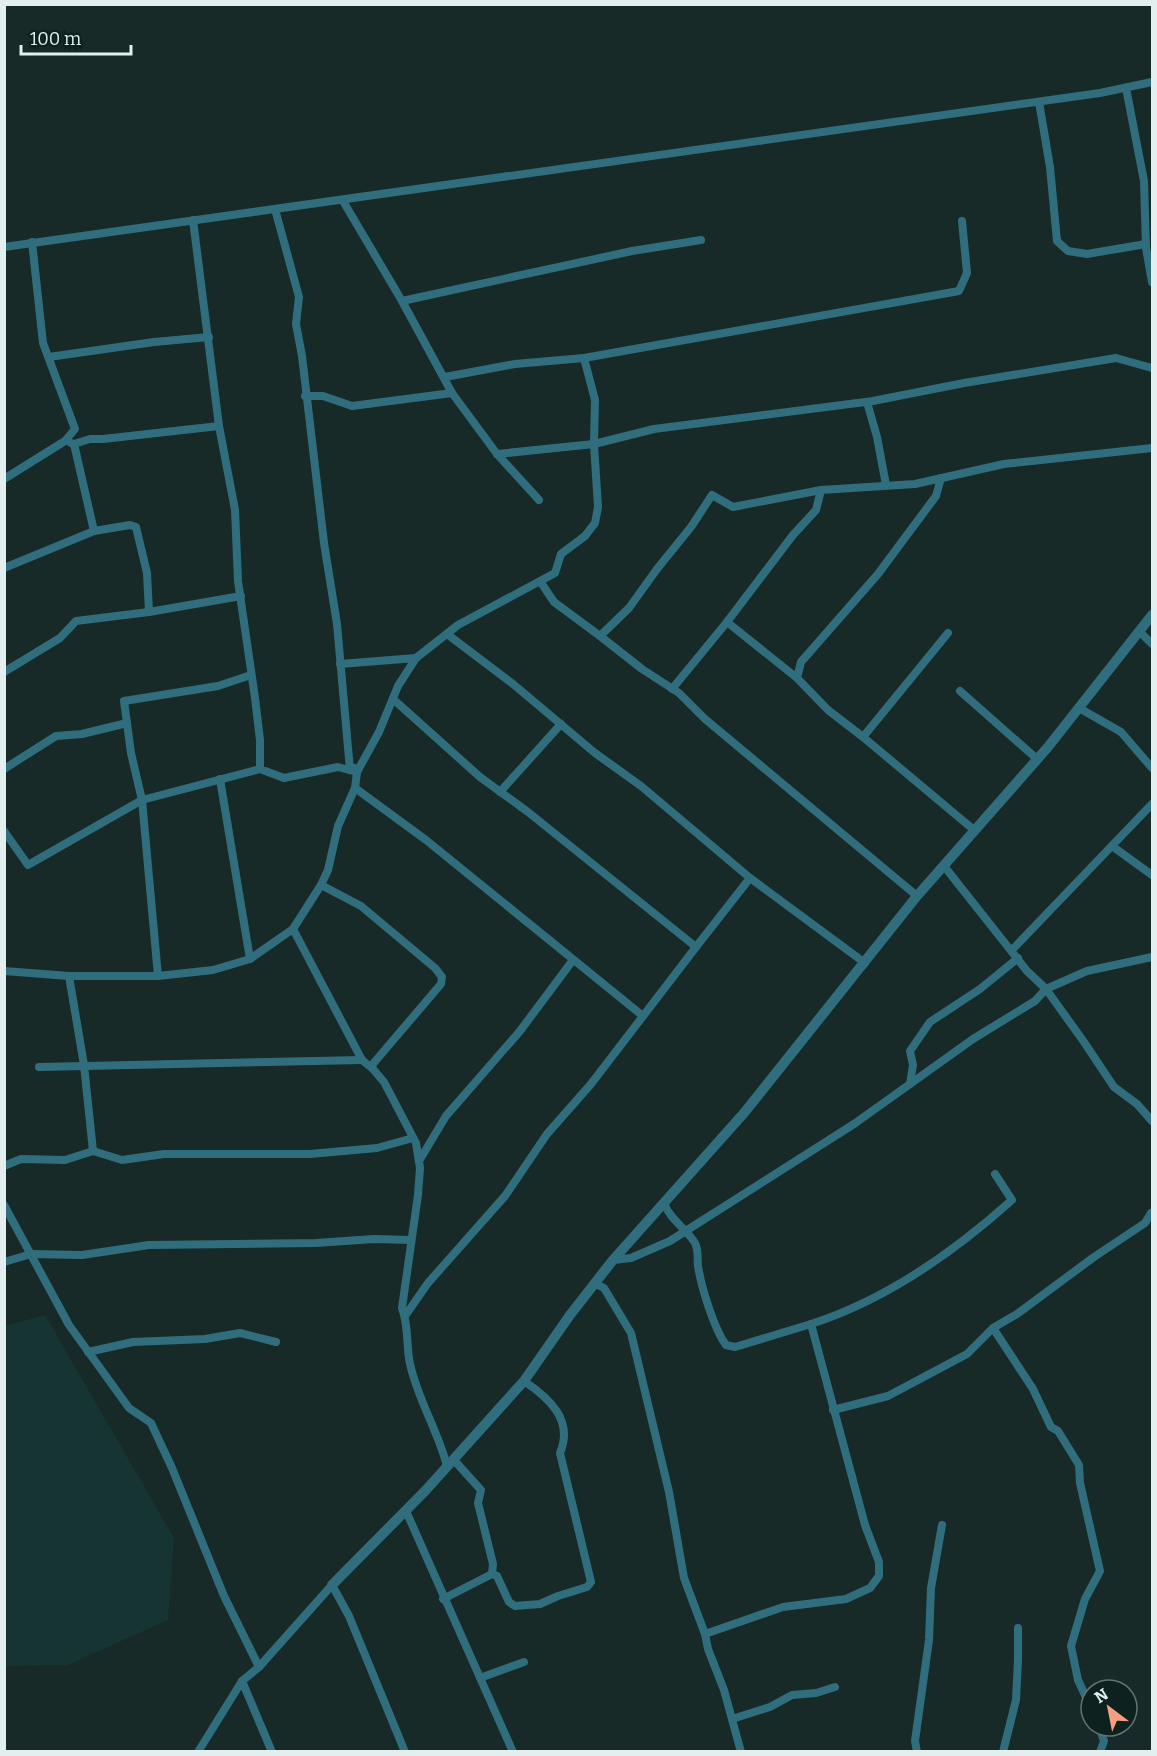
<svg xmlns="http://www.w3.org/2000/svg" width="1157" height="1756" font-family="Bitter,serif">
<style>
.built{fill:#163431}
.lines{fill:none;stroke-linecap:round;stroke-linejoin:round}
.minor{stroke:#306e7e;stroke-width:8}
.tertiary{stroke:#306e7e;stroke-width:10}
</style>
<rect width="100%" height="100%" fill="#172a28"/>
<path class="built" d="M45,1315l129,223 -6,82 -100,45 -63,1v-340z"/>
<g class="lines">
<g class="minor">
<path d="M1126,88l18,93 2,67 6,34"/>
<path d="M1039,102l11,65 7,74 11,10 19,3 59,-10"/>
<path d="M343,201l59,100 50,92 45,61 42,46"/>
<path d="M275,209l24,88 -3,27 6,32 22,187 13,81 13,146 4,-2"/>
<path d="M193,220l26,206 16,84 3,71 17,117 5,42v29l24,9 54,-11 19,5"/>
<path d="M4,247l1096,-154 52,-11"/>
<path d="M402,301l230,-50 69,-11"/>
<path d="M49,357l105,-15 55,-5"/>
<path d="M445,377l70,-13 69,-6 375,-67 8,-18 -5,-52"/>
<path d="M305,396h18l29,10 100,-13"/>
<path d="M867,402l10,35 9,48"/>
<path d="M71,443l3,1 16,-5h13l116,-13"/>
<path d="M497,454l97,-10 60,-15 219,-28 91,-18 152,-25 36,10"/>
<path d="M941,478l-5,18 -58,78 -77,88 -4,16 31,32 35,27 111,93"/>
<path d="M4,479l61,-38 10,-12 -32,-86 -11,-101"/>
<path d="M4,568l90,-37 -20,-87"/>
<path d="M540,581l14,21 46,34 29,-28 28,-39 34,-42 21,-32 21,12 88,-17 94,-6 89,-20 148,-16"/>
<path d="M149,612l92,-16"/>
<path d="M1140,632l12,12"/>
<path d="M447,634l66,50 82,69 46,33 109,92"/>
<path d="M600,636l42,33 37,24 26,26 212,177"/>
<path d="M340,664l76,-6"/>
<path d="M4,672l56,-34 16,-17 73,-9 -2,-39 -11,-46 -6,-2 -36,6"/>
<path d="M797,678l-70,-56 66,-87 23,-25 5,-20"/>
<path d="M672,689l55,-67"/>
<path d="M960,691l77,68"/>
<path d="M393,699l87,78 48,35 168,135 54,-69 115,85"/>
<path d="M1079,708l42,24 31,36"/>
<path d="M863,737l85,-104"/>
<path d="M4,769l52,-33 26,-2 45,-11"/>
<path d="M220,779l30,180 43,-30 28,-44 7,-15 10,-44 17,-38 2,-16 22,-40 19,-46 18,-28 42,-33 97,-52 6,-19 24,-18 10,-13 3,-16 -4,-63 1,-44 -11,-42"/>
<path d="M355,788l71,52 217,176"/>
<path d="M500,792l61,-68"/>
<path d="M4,831l24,34 114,-65 118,-31"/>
<path d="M1112,846l40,29"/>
<path d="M944,866l83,105 19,18 38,53 30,45 23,17 15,17"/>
<path d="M321,885l40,21 74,62 7,9 -1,7 -69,81 1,4"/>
<path d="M293,929l69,131 11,9 11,13 32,61 4,25 -2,27 -16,113c7,18 4,38 8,56 8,36 28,67 37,102"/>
<path d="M1012,950l140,-146"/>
<path d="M4,971l65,5h89l55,-6 37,-11"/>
<path d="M158,976l-16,-176 -11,-47 -7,-52 94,-15 33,-11"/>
<path d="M39,1067l323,-7"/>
<path d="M910,1084l3,-19 -3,-14 20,-29 50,-33 38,-31"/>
<path d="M93,1151l29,9 42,-6h146l67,-6 36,-10"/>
<path d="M419,1161l27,-45 74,-85 53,-71"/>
<path d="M4,1166l17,-7 44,1 28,-9 -9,-86 -15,-89"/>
<path d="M664,1203c6,17 22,25 31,40 4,8 2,15 3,23 3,20 16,63 28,79l9,2 76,-23 54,201 14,37v14l-9,12 -24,11 -63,8 -78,27 3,15 16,41 17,62"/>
<path d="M4,1205l65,120 60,83 22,15 21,45 52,128 35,71"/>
<path d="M613,1260l18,-2 39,-17 184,-117 119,-85 62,-38 11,-12 41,-18 65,-14"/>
<path d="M4,1262l27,-8 51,1 67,-10 167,-2 58,-4 37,1"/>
<path d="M594,1283l10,5 27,45 38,159 15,86 21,56"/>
<path d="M405,1316l23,-33 77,-87 42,-62 44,-50 105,-137"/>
<path d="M811,1324c75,-24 143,-72 201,-124l-17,-26"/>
<path d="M993,1328l40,61 18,38 7,4 21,34 1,18 20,88 -15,28 -14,47 7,34 13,28"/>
<path d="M88,1352l45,-10 72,-3 35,-6 36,9"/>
<path d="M833,1410l55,-14 79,-42 26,-26 24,-14 77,-57 51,-34 6,-10"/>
<path d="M453,1459l28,31 -3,13 15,61 -1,10"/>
<path d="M406,1511l107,241"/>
<path d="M443,1599l49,-25 5,2 12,26 6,4 25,-2 18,-8 29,-9 4,-5 -31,-129c14,-33 -11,-55 -36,-72"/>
<path d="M480,1678l44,-16"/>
<path d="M242,1681l30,71"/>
<path d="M732,1719l38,-12 22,-12 24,-2 19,-6"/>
<path d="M1099,1726l5,15 -4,11"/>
<path d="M198,1752l44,-71 17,-14 73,-82 17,31 56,136"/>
<path d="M917,1752l-2,-11 14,-101 2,-52 11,-63"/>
<path d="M1003,1752l13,-52 2,-40v-32"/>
</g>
<path class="tertiary" d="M332,1585l94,-95 98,-109 46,-66 43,-55 131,-147 173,-217 131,-149 104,-132"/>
</g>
<rect width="1157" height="1756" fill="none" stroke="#e3efee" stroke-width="12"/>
<g transform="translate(1109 1708) rotate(328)"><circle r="28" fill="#0d211f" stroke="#637372" stroke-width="1.5"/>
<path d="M0-4.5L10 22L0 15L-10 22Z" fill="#f39f82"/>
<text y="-9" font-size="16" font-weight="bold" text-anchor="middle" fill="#e3efee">N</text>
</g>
<path d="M21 45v9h110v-9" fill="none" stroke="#e3efee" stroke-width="3"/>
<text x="30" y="45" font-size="18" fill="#e3efee" stroke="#0d211f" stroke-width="4.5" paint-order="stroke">100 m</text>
</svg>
